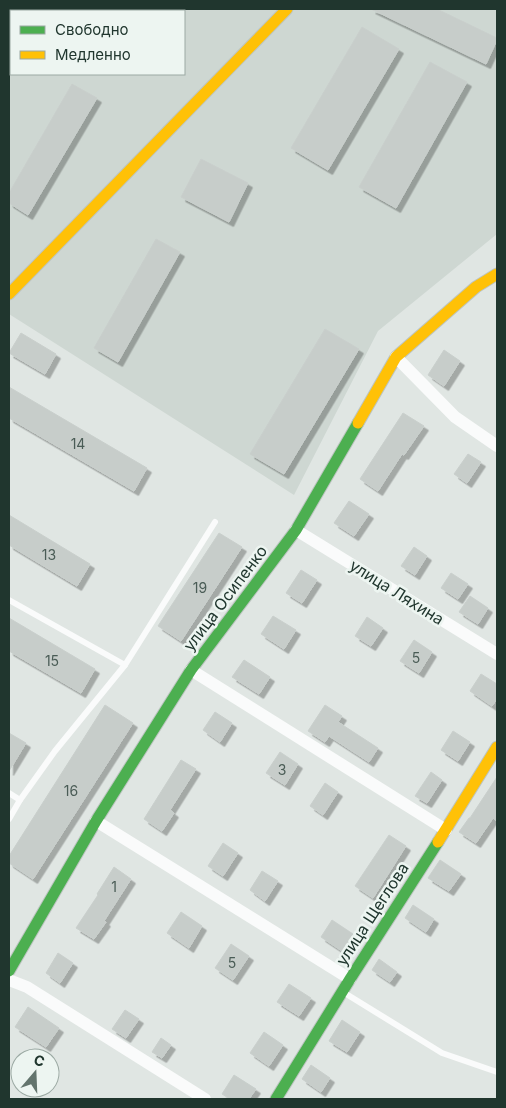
<svg xmlns="http://www.w3.org/2000/svg" width="506" height="1108" font-family="Inter,sans-serif">
<style>
.built{fill:#ced7d2;fill-rule:evenodd}
.building{fill:#c7cdca;stroke:#c9cfcc;filter:url(#shadow)}
.lines{fill:none;stroke-linecap:round;stroke-linejoin:round}
.fast-casing{stroke:#bdc5c1;stroke-width:13}
.slow-casing{stroke:#bdc5c1;stroke-width:13}
.lane{stroke:#fafbfb;stroke-width:6}
.street{stroke:#fafbfb;stroke-width:12}
.fast{stroke:#4caf50;stroke-width:11}
.slow{stroke:#ffc107;stroke-width:11}
.labels{text-anchor:middle;dominant-baseline:central;stroke-width:5;stroke-linejoin:round;paint-order:stroke}
.number-label{font-size:14px;fill:#4a5c56}
.street-label{font-size:16px;fill:#20362e;stroke:#edf5f1}
</style>
<defs>
<filter id="shadow"><feDropShadow dx="4.5" dy="4.5" stdDeviation="0" flood-color="#0004"/></filter>
</defs>
<rect width="100%" height="100%" fill="#e0e6e3"/>
<path class="built" d="M9,9h488v225l-119,97 -84,164 -285,-181zM11,11h173v63h-173z"/>
<g class="building">
<path d="M371,9h66l60,29v2l-11,24z"/>
<path d="M362,27l37,22 -71,121 -37,-22z"/>
<path d="M430,62l37,20 -71,126 -37,-21z"/>
<path d="M72,84l25,14 -69,117 -19,-12v-10z"/>
<path d="M201,159l47,24 -19,39 -48,-25z"/>
<path d="M156,239l24,13 -62,110 -24,-14z"/>
<path d="M325,329l34,20 -75,125 -34,-20z"/>
<path d="M21,333l35,21 -11,20 -36,-21z"/>
<path d="M444,350l16,11 -16,25 -16,-11z"/>
<path d="M9,387l138,81 -13,23 -125,-73z"/>
<path d="M403,413l21,13 -20,29 -2,-1 -24,37 -18,-12z"/>
<path d="M468,454l13,8 -14,21 -13,-9z"/>
<path d="M349,501l20,13 -15,22 -20,-13z"/>
<path d="M9,515l81,49 -13,22 -68,-41z"/>
<path d="M219,533l23,14 -61,94 -23,-15z"/>
<path d="M414,547l13,9 -12,19 -14,-9z"/>
<path d="M301,570l16,10 -15,23 -16,-10z"/>
<path d="M451,573l17,11 -10,15 -17,-11z"/>
<path d="M470,596l18,12 -10,16 -19,-12z"/>
<path d="M273,616l23,14 -12,19 -23,-15z"/>
<path d="M367,617l16,11 -12,18 -16,-10z"/>
<path d="M9,618l86,51 -14,24 -72,-42z"/>
<path d="M414,640l18,12 -13,21 -19,-12z"/>
<path d="M244,660l26,17 -11,17 -27,-17z"/>
<path d="M481,674l16,10v15l-5,7 -22,-15z"/>
<path d="M105,705l28,18 -100,156 -24,-16v-7z"/>
<path d="M325,705l17,11 -4,6 40,26 -9,14 -40,-26 -4,6 -17,-11z"/>
<path d="M215,712l17,11 -12,19 -17,-12z"/>
<path d="M453,731l17,11 -12,19 -17,-11z"/>
<path d="M9,733l17,10 -17,28z"/>
<path d="M280,752l18,12 -13,21 -19,-12z"/>
<path d="M181,760l15,9 -26,41 4,3 -12,18 -18,-12z"/>
<path d="M431,772l11,8 -15,23 -12,-7z"/>
<path d="M497,777v44l-4,-3 -17,25 -17,-11 10,-14h1z"/>
<path d="M325,783l13,9 -15,23 -13,-9z"/>
<path d="M389,835l17,11 -33,52 -18,-12z"/>
<path d="M223,843l15,10 -15,23 -15,-10z"/>
<path d="M440,860l21,14 -12,17 -21,-13z"/>
<path d="M114,867l17,12 -27,42 2,1 -12,17 -18,-11 22,-33 -1,-1z"/>
<path d="M262,871l16,10 -13,20 -15,-11z"/>
<path d="M413,905l21,14 -8,13 -21,-14z"/>
<path d="M181,912l21,14 -13,22 -22,-15z"/>
<path d="M332,920l21,14 -11,17 -21,-14z"/>
<path d="M231,944l18,12 -16,24 -18,-12z"/>
<path d="M58,953l15,10 -13,20 -14,-10z"/>
<path d="M379,959l18,13 -7,10 -18,-12z"/>
<path d="M289,984l22,14 -12,18 -22,-14z"/>
<path d="M28,1007l31,21 -13,19 -31,-20z"/>
<path d="M125,1010l14,9 -13,19 -14,-9z"/>
<path d="M342,1020l18,12 -13,20 -18,-11z"/>
<path d="M264,1032l19,13 -14,21 -19,-13z"/>
<path d="M161,1038l10,7 -9,13 -10,-6z"/>
<path d="M311,1065l19,13 -9,14 -19,-13z"/>
<path d="M234,1075l22,14 -7,10h-19l-8,-5z"/>
</g>
<g class="lines">
<defs>
<g id="fast">
<path d="M9,971l87,-150 95,-151 105,-140 62,-107"/>
<path d="M276,1099l74,-120 88,-137"/>
</g>
<g id="slow">
<path d="M9,294l278,-285"/>
<path d="M358,423l38,-66 80,-70 21,-13"/>
<path d="M438,842l59,-95"/>
</g>
</defs>
<use href="#fast" class="fast-casing"/>
<use href="#slow" class="slow-casing"/>
<g class="lane">
<path d="M9,600l116,65"/>
<path d="M9,793l11,7"/>
<path d="M9,819l11,-19 35,-49 70,-86 90,-143"/>
<path d="M343,992l99,61 55,19"/>
</g>
<g class="street">
<path d="M396,357l59,60 42,29"/>
<path d="M296,530l201,124"/>
<path d="M191,670l255,160"/>
<path d="M96,821l254,158"/>
<path d="M9,980l18,7 178,112"/>
</g>
<use href="#fast" class="fast"/>
<use href="#slow" class="slow"/>
</g>
<g class="labels">
<g class="number-label">
<text x="78" y="443">14</text>
<text x="49" y="554">13</text>
<text x="200" y="587">19</text>
<text x="416" y="657">5</text>
<text x="52" y="660">15</text>
<text x="282" y="769">3</text>
<text x="71" y="790">16</text>
<text x="114" y="886">1</text>
<text x="232" y="962">5</text>
</g>
<g class="street-label">
<text transform="translate(397 592) rotate(32)">улица Ляхина</text>
<text transform="translate(225 598) rotate(-53)">улица Осипенко</text>
<text transform="translate(372 914) rotate(-57)">улица Щеглова</text>
</g>
</g>
<rect width="506" height="1108" fill="none" stroke="#20362e" stroke-width="20"/>
<rect x="10" y="10" width="175" height="65" fill="#edf5f1" stroke="#9ba9a3"/>
<rect x="20" y="26" width="25" height="8" fill="#4caf50" stroke="#9ba9a3"/>
<text x="55" y="35" font-size="15" fill="#20362e">Свободно</text>
<rect x="20" y="51" width="25" height="8" fill="#ffc107" stroke="#9ba9a3"/>
<text x="55" y="60" font-size="15" fill="#20362e">Медленно</text>
<g transform="translate(35 1073) rotate(19)"><circle r="24" fill="#edf5f1" stroke="#9ba9a3"/>
<path d="M0-4L9 19L0 12L-9 19Z" fill="#63746d"/>
<text y="-8" font-size="14" font-weight="bold" text-anchor="middle" fill="#20362e">С</text>
</g>
</svg>
